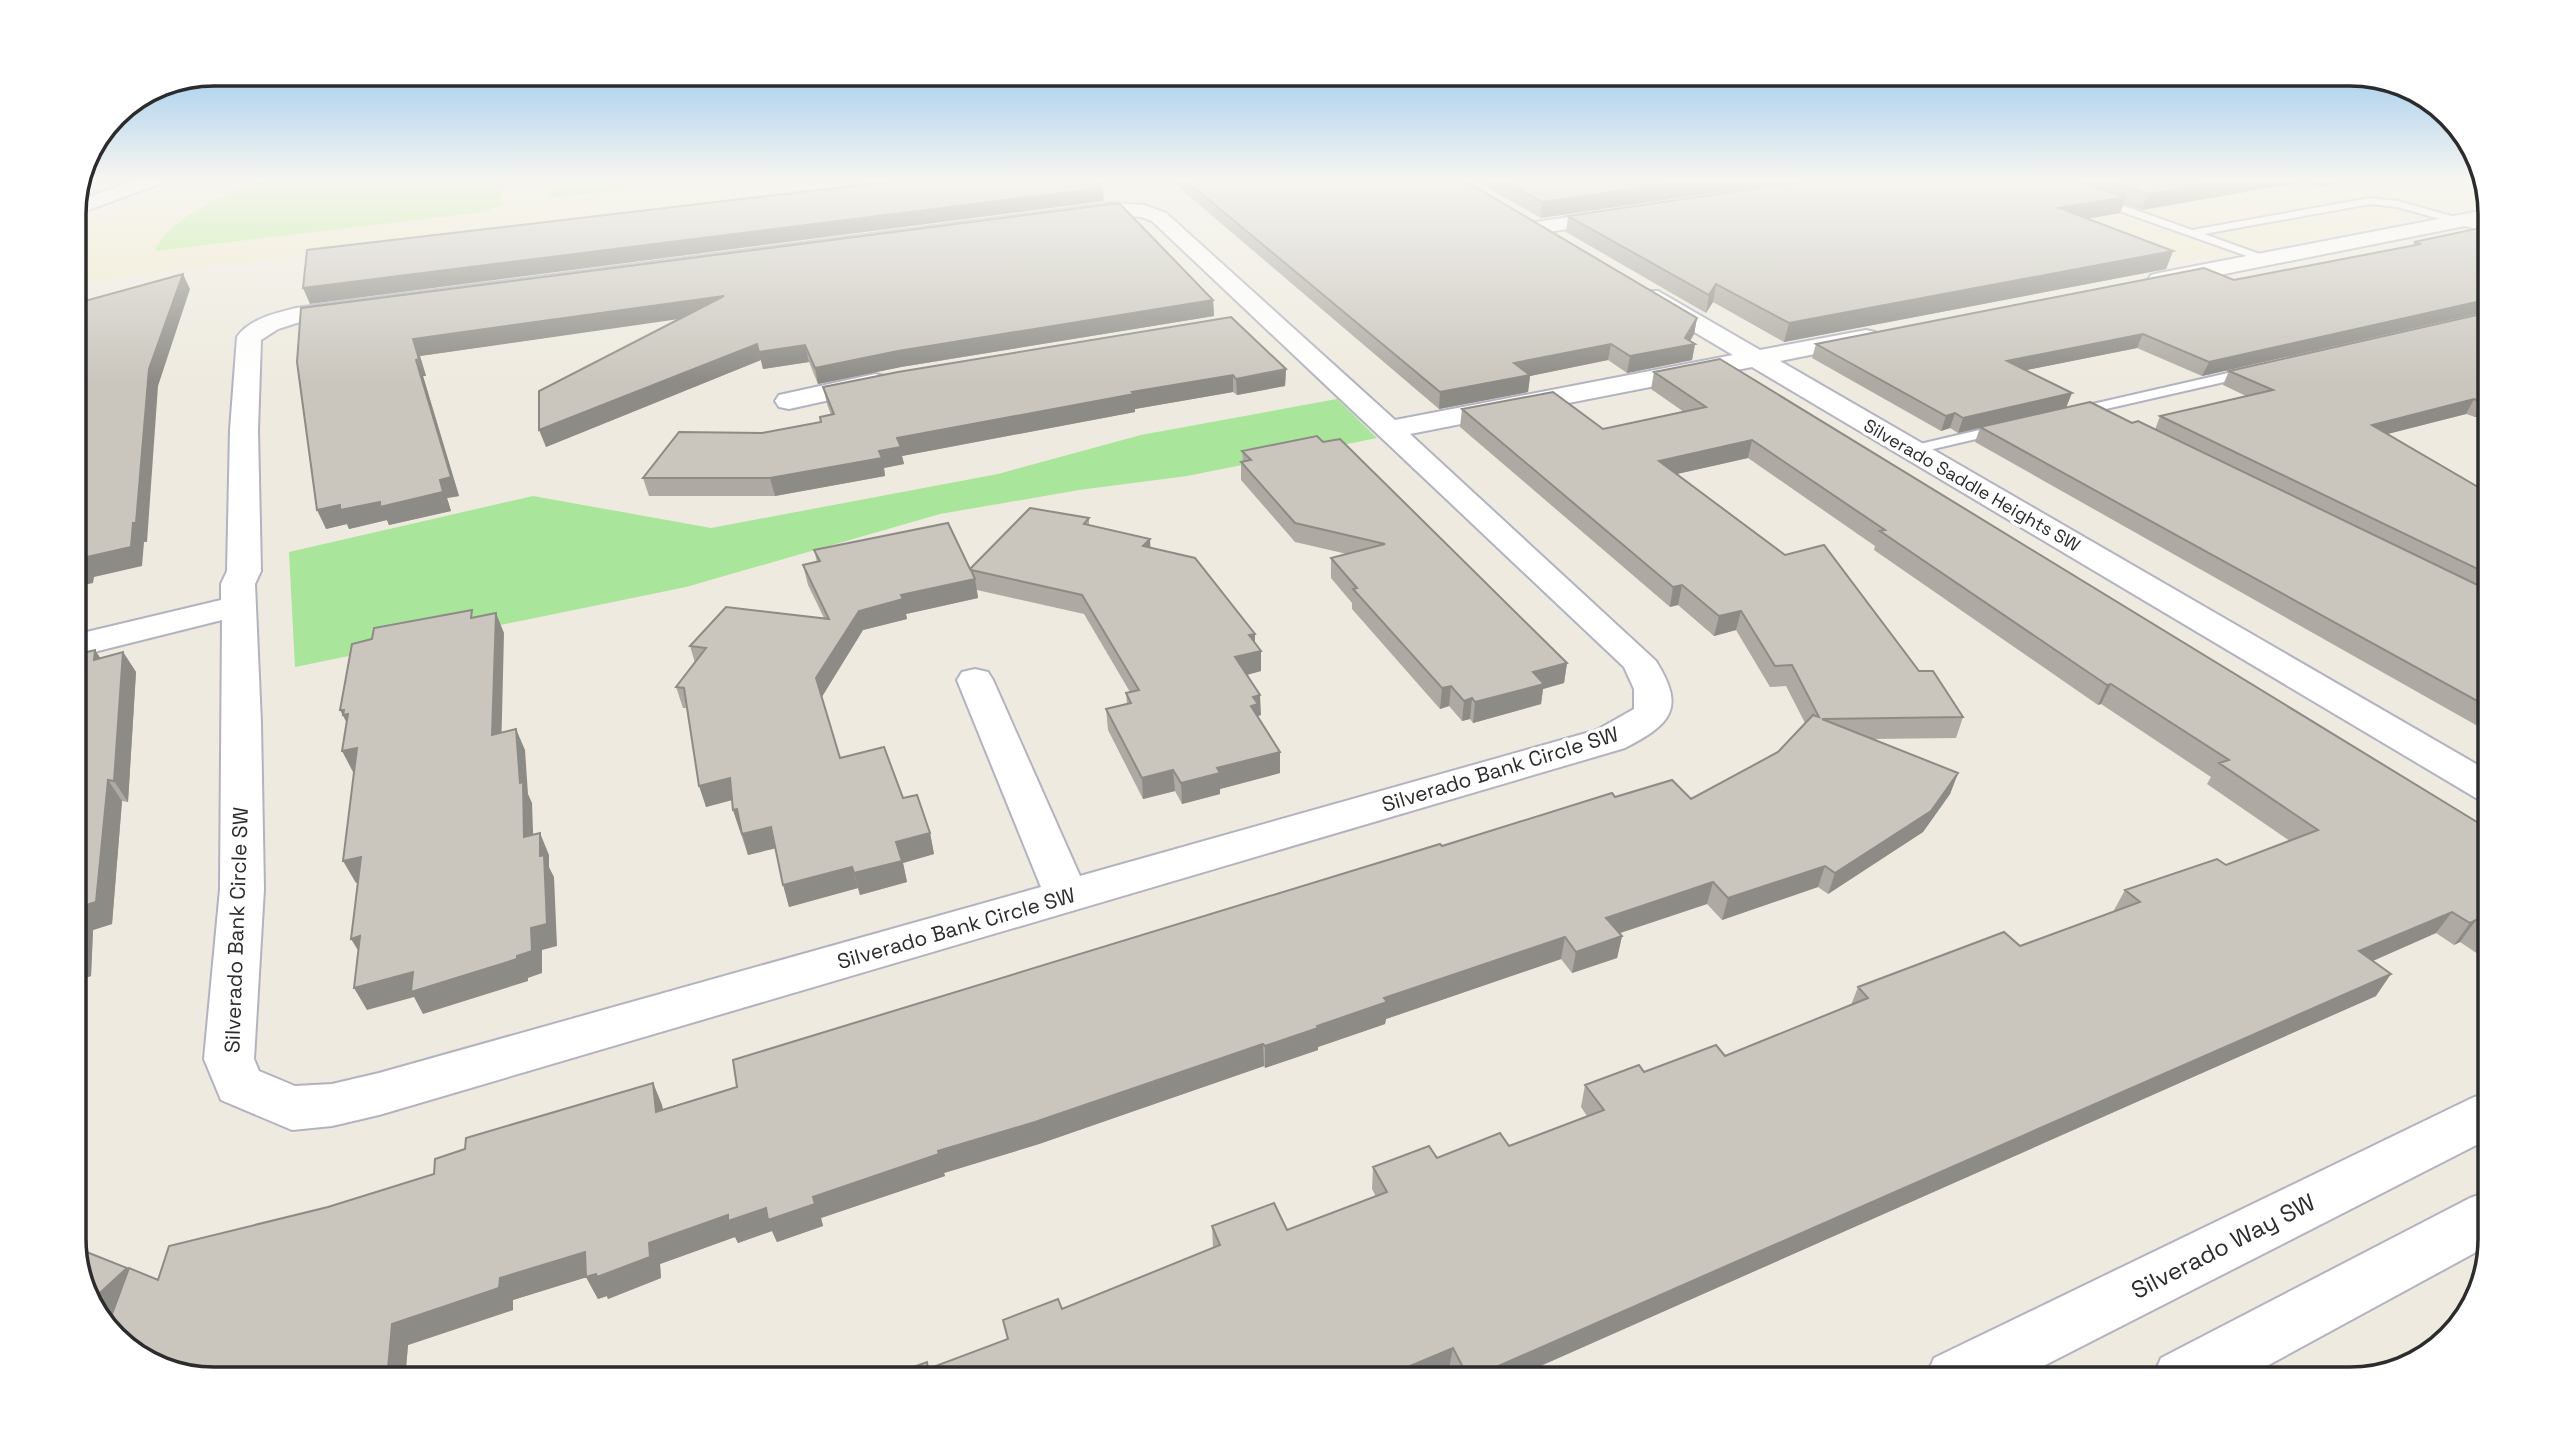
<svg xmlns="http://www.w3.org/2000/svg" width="2564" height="1453" font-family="'Space Grotesk',sans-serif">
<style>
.education{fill:#f0eace}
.green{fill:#a9e59a}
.pitch{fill:#bbed96}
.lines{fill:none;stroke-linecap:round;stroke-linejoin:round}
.lane-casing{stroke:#b2b3c0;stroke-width:4}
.street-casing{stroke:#b2b3c0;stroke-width:4}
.secondary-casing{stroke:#b2b3c0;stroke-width:4}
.lane{fill:#fff;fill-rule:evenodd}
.street{fill:#fff;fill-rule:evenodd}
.secondary{fill:#fff;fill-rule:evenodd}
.wall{fill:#aeaaa3}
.shaded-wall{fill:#8d8b85}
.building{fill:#cac6be;stroke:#8d8b85;stroke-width:2}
.labels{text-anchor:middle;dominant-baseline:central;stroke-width:7;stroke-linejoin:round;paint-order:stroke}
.far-street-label{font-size:18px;fill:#2c2c2c;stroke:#fff}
.street-label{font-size:21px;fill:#2c2c2c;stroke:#fff}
.near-street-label{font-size:24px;fill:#2c2c2c;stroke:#fff}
.rim{fill:none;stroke:#2c2c2c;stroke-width:3.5}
</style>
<rect width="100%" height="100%" fill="#eeeadf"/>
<g class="education">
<path d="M186,179h752l-864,104v-58z"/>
<path d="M1967,179h486l32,8 5,17 -306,58z"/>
</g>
<path class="green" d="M1337,399l40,39 -190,38 -108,14 -139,24 -254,73 -391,80 -6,-115 244,-56 178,32 287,-54 143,-39z"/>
<g class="pitch">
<path d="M270,179h233l-1,26 -19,7 -328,39c13,-35 82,-62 115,-72z"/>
<path d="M550,179h168l-167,19z"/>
</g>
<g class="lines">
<defs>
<g id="lane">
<path d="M2094,198h8l90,32 178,-32 28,3 92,26v6l-93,-26 -27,-3 -166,30 64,23 2,2 -6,3 -170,-60z"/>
<path d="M2250,368l5,1v6l-180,41 -7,-4 7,-4z"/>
<path d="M2001,425l5,1v6l-94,22 -7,-4 2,-3z"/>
</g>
<g id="street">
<path d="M1113,203l31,2 22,8 229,207 338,-65 -91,-54 -4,-5 4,-5h16l102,59 106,-20 9,2 3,5 -3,5 -95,19 710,411v30l-14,-4 -724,-431 -342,67 246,227c30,48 15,63 -31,87l-1246,367 -47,11 -40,4 -71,-30 -17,-41 16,-170 2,-269 -148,37v-22l147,-35v-16l6,-13 3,-141 7,-93c12,-18 39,-24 59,-29zM1113,215l28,2 11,4 472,446 10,22v20l-37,21 -517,146 -87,-196 -5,-8 -13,-3 -13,3 -5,8 84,207 -662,186 -47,11 -37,2 -36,-15 -5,-12 10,-170 -3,-166 -6,-139 6,-13 -3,-141 3,-90 17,-11 22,-7z"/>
<path d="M2490,209v12l-331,66 -8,-2 -3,-5 3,-5 8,-2z"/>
<path d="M1617,210l7,2 3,4 -3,4 -88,14 -7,-2 -3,-4 3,-4 7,-2z"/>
<path d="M875,374l9,2 4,6 -4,6 -95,21 -10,-2 -4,-6 4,-6z"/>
<path d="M2490,1091v47l-472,241h-93l9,-21 538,-260z"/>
<path d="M2490,1191l-1,54 -246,134h-91l9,-21 309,-160z"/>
</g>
<path id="secondary" d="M138,179h27l-3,4 -88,32 1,-13z"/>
</defs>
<use href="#lane" class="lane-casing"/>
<use href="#street" class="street-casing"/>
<use href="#secondary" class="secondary-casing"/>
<use href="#lane" class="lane"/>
<use href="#street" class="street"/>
<use href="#secondary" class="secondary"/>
</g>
<g class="wall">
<path d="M1169,179h259l269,139 -3,16 -4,7 5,3 -3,16 -65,13 -19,-13 -78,16 -2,16 -89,17z"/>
<path d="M1487,179h320l-266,39 -55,-31z"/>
<path d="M1818,179h547l-47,8 -15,-5 -161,28 -18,-6 -4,9 -33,6 86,32 -7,18 -382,73 -71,-40 -7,11 -140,-81 2,-16z"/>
<path d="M2490,226v85l-288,65 -65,-28 -111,22 40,38 66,15 23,7 5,-14 86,-20 -23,-11 6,-14 261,-59v102l-15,3 -9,-3 -79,20 103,60v239l-515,-291 5,-14 -22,5 -8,-5 -9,3 -129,-73 4,-14 418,-64 179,-34 1,-4z"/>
<path d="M1213,300l1,16 -313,51 -83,17 -9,-22 -46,7 -2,-9 -215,87 134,-129 -260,38 6,20h-3l36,120 -12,2 4,13 -62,14 -2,-5 -38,9 -2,-5 -21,5 -25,-221z"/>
<path d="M1286,369l-1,17 -48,9 -4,-3 -98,17v3l-233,44 2,8 -20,4 1,8 -110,20h-126l-6,-18 119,-45 59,-10 -1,-6 11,-2 -4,-11 -4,-17z"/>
<path d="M1654,372l836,458v132l-30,-20 -6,3 -18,-12 -63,28 3,35 -865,383h-56l-6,-10h-520l78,-30 -4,-19 59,-11 151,-61 -1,-22 75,4 89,-33 -4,-8 1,-22 136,-21 78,-30 -6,-9 4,-22 59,-13 81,-16 126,-51 7,-18 162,-41 93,-34 12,-22 101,-25 64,-24 -83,-57 4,-7 -110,-73 -3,1 -224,-155 1,-4 -127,-88 -72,16 243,197 44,46 -7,21 -83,1 85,34 -8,21 -27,38 -95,62 -10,-7 -96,33 -15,-16 -87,29 2,3 -5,22 -45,15 -11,-14 -175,60 -1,5 -67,23v3l-53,18 -1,-2 -225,78 -95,29 1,3 -124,42 2,8 -46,16 -5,-11 -34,12 -3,-6 -75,27 1,14 -53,21 -1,-3 -9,3 -12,-22 -73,23v10l-105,35 -3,35h-191l-85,-111 29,11 170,-73 106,-33 31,-25 188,-66 9,22 1,4 74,-22 705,-241 173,-49 76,2 87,-47 27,-29 -19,-37 -16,1 -34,-57 -22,6 -36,-31 -8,2 -210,-180 2,-18 141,20 81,-17 -33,-23z"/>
<path d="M1242,451l325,212 -3,20 -21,6 -2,15 -68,19 -3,-4 -8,2 -13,-15 -9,3 -88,-100v-6l-21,-25v-20l16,-4 -52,-12 -54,-62v-18h2z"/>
<path d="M1089,518v7l62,22 104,87v10l6,7v20l-14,4 14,40 -3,1 22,36v21l-60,16v5l-38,10 -7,-13 -32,8 -35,-69 -2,-21 21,-5 -1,-11 4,-1 -46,-78 -107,-24 1,8 -72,16 1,5 -44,11 -41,67 18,61 63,40 27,35 4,21 -31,9 4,19 -47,13 -2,-7 -69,19 -14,-59 -27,7 -15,-45 -1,-10 -26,7 -19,-99h-4l-7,-21 19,-24 -5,-17 134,-28 -16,-33 -5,-20 14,-3 -3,-12 156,19z"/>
<path d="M95,650l5,8 23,-6 13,20 -8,130 -6,-1 -10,123 -19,6 -2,46 -14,5z"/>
</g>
<g class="shaded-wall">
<path d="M1703,179h104l-266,39 1,-16z"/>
<path d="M2238,179h67l-2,3 -161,28 6,-16z"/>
<path d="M2321,179h44l-47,8z"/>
<path d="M1103,188l1,13 -794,103 -7,-16z"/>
<path d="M2126,197l-6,16 -67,12 6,-17z"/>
<path d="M2173,251l-7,18 -382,73 5,-19z"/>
<path d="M183,274l7,15 -32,97 -11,156h-3l-2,24 -48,11 -1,6 -19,4v-22l75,-196z"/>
<path d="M1716,284l-3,18 -7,11 3,-18z"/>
<path d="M724,296l4,16 -308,44 6,20h-3l36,120 -12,2 4,13 -62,14 -2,-5 -38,9 -2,-5 -21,5 -9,-19 123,-30 -27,-141z"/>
<path d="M2490,299v12l-288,65 7,-14z"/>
<path d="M1213,300l1,16 -313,51 -83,17 -3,-16 83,-17z"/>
<path d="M1697,318l-3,16 -7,12 8,-2 -3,16 -65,13 3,-17 55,-18z"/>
<path d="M2143,334l-6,14 -135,27 5,-14z"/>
<path d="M757,344l4,16 -215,87 -7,-17z"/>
<path d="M1611,344l-3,16 -78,16 -2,16 -89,17 1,-17 74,-29z"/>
<path d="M805,345l4,17 -46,7 -4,-17z"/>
<path d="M1286,369l-1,17 -48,9 -1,-16z"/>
<path d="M1233,375v17l-98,17v3l-233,44 2,8 -20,4 1,8 -110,20 -5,-18 109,-27 18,-13 235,-46z"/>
<path d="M2072,393l-6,15 -108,25 5,-15z"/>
<path d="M2474,399l-8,15 -102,26 8,-15z"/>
<path d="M2490,401v13l-15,3 8,-15z"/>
<path d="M1955,413l-5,15 -9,3 5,-15z"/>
<path d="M1752,440l-4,18 -93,21 4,-18z"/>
<path d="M1150,539l1,19 -8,-12z"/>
<path d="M975,579l3,19 -72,16 1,5 -44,11 -42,68 -5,-20 43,-67 42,-16z"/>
<path d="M1682,585l-4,20 -8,2 3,-20z"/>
<path d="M1741,611l-5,19 -22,6 5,-20z"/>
<path d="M496,613l8,20 -3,123 -9,-21z"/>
<path d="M1255,634v19l6,-2v20l-26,7v-21l14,-22z"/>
<path d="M95,650l13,20 -14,-10z"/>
<path d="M123,652l13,20 -8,130 -14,-21z"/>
<path d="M1567,663l-3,20 -21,6 -2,15 -68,19 2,-21 58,-30z"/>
<path d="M2111,684l-10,20 -3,1 9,-20z"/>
<path d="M1451,686l-2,20 -9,3 2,-21z"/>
<path d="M1260,695l1,20 -3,1 -7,-10 2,-9z"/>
<path d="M1472,698l-2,21 -8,2 2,-20z"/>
<path d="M340,710h4l4,4 3,17z"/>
<path d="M516,729l9,21 3,44 4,9 2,55 -10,-21z"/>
<path d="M357,748l11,21 -15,3 -11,-21z"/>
<path d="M1280,752v21l-60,16v5l-38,10 -1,-21 36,-15z"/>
<path d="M1173,770l2,21 -32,8 -1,-21z"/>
<path d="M1958,773l-8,21 -27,38 -95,62 7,-21z"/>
<path d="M730,778l6,21 -30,8 -7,-21z"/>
<path d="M108,780l14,21 -10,123 -19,6 -2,46 -14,5 -3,35v-62l2,-46z"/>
<path d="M737,809l6,21 -3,1 -7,-21z"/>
<path d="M771,827l6,21 -29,7 -6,-21z"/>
<path d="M540,833l9,22v12l5,10 3,69 -15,4v23l-14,5v3l-105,33 -9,-17 -47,13 -13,-22 59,-16 104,-16 14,-28 9,-72z"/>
<path d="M930,833l4,21 -31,9 4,19 -47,13 -6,-22 42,-31z"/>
<path d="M361,857l12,21 -17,5 -13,-22z"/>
<path d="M1825,866l-7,21 -96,33 6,-22z"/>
<path d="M852,867l6,21 -69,19 -6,-22z"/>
<path d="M1713,882l-6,22 -105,35 4,-21z"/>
<path d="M2452,912l-16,21 -91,40 14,-22z"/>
<path d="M2476,920l-16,22 -6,3 16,-22z"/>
<path d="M360,936l4,24 -13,-21z"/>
<path d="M1622,936l-5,22 -45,15 4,-21z"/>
<path d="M1565,937l-4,22 -175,60 -1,5 -67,23v3l-53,18v-22l119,-48z"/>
<path d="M2391,974l-15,22 -865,383h-42z"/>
<path d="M1263,1044l1,22 -225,78 -95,29 1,3 -124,42 2,8 -46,16 -5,-11 -34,12 -3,-6 -75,27 1,14 -53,21 -1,-3 -9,3 -12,-22 63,-34 79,-28 38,-7 47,-11 125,-46z"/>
<path d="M653,1083l9,22 4,28 -10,-21z"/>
<path d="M585,1252l12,22 -84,26v10l-105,35 -3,35h-49l36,-56 108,-46z"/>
<path d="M127,1268l20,21 -38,37 -16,-16 -3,-8z"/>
<path d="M1453,1348l-4,21 -23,10h-47z"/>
</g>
<g class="building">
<path d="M912,179h182l9,9 -800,100 4,-38z"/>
<path d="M1184,179h244l4,2 18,-2h12l235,139 -12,20 10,6 -65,12 -19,-12 -97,19 16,12 -90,17z"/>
<path d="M1501,179h202l-161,23z"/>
<path d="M1818,179h255l53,18 -67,11 114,43 -384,72 -73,-39 -7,11 -141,-79z"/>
<path d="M2103,179h135l-90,15z"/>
<path d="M1112,204h8l93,96 -315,51 -83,17 -10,-23 -46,7 -2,-8 -218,86v-39l185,-95 -311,43 6,20 -3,1 35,117 -11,3 3,12 -63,15v-5l-40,8v-5l-23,5 -20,-148 4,-54z"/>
<path d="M2490,226v73l-281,63 -66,-28 -136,27 65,32 -109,25 -8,-5 -9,3 -130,-72 388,-76 30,12 187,-36 -7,-2z"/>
<path d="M183,274l-34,95 -13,154h-3l-2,24 -49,11 -1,6 -7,1v-261z"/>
<path d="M2490,312v89l-7,1 -9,-3 -102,26 118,69v81l-330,-159 113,-26 -44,-19z"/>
<path d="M1231,317l55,52 -50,10 -3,-4 -101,17 2,2 -237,44 4,9 -22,4 3,7 -112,20h-127l36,-46 83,1 59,-11 -1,-5 14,-3 -11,-27 75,-15z"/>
<path d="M1720,359l770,471v99l-14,-9 -6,3 -18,-11 -93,39 32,23 -922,405 -16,-31 -74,31h-499l47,-17 1,7 80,-30 -5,-19 55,-21 4,10 158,-64 -8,-19 62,-23 13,27 100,-38 -14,-25 56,-21 8,12 63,-25 9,13 95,-36 -19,-25 54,-20 5,7 72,-27 9,11 143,-58 -10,-11 146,-55 16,14 120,-44 -15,-12 92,-31 9,6 92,-35 -99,-67 10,-3 -118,-76 -4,1 -227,-154 5,-1 -133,-90 -93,21 126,94 39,-10 95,126h14l30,46 -141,2 136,54 -27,38 -96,62 -10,-7 -97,32 -15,-16 -107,36 16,18 -46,16 -11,-15 -181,61 3,4 -70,24 1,2 -53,18 -2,-2 -228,78 -97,29 1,3 -126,43 2,7 -47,16 -2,-12 -38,13v-6l-79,28 1,14 -53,20 -1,-3 -10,3 -1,-25 -85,26 -1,10 -107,36 -4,45 -32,11h-142l-70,-19 -36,-36 21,-57 29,12 11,-34 159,-39 106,-33 1,-15 30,-10 1,-11 187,-55 3,29 81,-25 -4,-27 707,-216 2,2 170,-53 3,4 57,-17 19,19 87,-47 35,-37 6,2 -27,-52 -17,1 -34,-55 -22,5 -37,-31 -9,2 -211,-178 91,-17 50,37 103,-22 -52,-35z"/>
<path d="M2090,402l42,21 6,-2 352,170v117l-510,-281z"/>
<path d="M1317,436l6,6 17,-3 227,224 -34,9 11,12 -69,18 -3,-4 -8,3 -13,-15 -9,2 -89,-99 4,-1 -26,-30 54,-14 -90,-21 -54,-61 10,-2 -9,-9z"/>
<path d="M1030,508l59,10 -5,6 66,15 -7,7 52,12 60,76 -6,1 12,16 -26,6 25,38 -7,2 5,7 -7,2 29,46 -63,16 3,5 -39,10 -8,-13 -31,8 -36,-69 25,-6 -5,-10 13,-3 -57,-95 -111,-25 4,9 -74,16 2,4 -44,12 -43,67 24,80 44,-11 19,51 14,-3 13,38 -34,9 6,19 -48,12 -2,-6 -69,18 -12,-58 -29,7 -5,-25 -4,1 -3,-32 -31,8 -15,-98 -8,-1 30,-39 -16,-2 36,-39 103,12 -26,-54 17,-4 -6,-11 134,-27 22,46z"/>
<path d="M472,610l-1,8 25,-5 -4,122 24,-6 4,54 3,-1 1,55 16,-4v23l4,-1 3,69 -16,4 1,23 -15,5v3l-106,33 2,-20 -59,16 6,-52 -9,3 10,-82 -18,4 14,-113 -15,3 6,-37 -5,1 1,-5h-4l12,-66 20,-5 2,-11z"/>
<path d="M95,650l-1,10 29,-8 -9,129 -6,-1 -12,122 -20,6 -2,46v-299z"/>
<path d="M74,1247l53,21 -37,34 -16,-54z"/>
</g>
<linearGradient id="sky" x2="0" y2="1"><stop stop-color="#78b7ec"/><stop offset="0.47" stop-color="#f7f6f1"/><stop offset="1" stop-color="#f7f6f1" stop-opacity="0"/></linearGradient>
<rect width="2564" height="382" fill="url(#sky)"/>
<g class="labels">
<g class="far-street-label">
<text transform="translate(1972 485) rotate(30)">Silverado Saddle Heights SW</text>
</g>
<g class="street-label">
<text transform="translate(1500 769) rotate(-17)">Silverado Bank Circle SW</text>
<text transform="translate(956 928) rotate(-16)">Silverado Bank Circle SW</text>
<text transform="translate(236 930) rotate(-88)">Silverado Bank Circle SW</text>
</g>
<g class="near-street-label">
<text transform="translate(2223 1246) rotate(-27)">Silverado Way SW</text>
</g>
</g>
<path d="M0 0H2564V1453H0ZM214 86H2350A128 128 0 0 1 2478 214V1239A128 128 0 0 1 2350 1367H214A128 128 0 0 1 86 1239V214A128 128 0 0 1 214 86Z" fill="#fff" fill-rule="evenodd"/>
<path class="rim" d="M214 86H2350A128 128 0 0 1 2478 214V1239A128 128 0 0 1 2350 1367H214A128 128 0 0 1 86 1239V214A128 128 0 0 1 214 86Z"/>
</svg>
